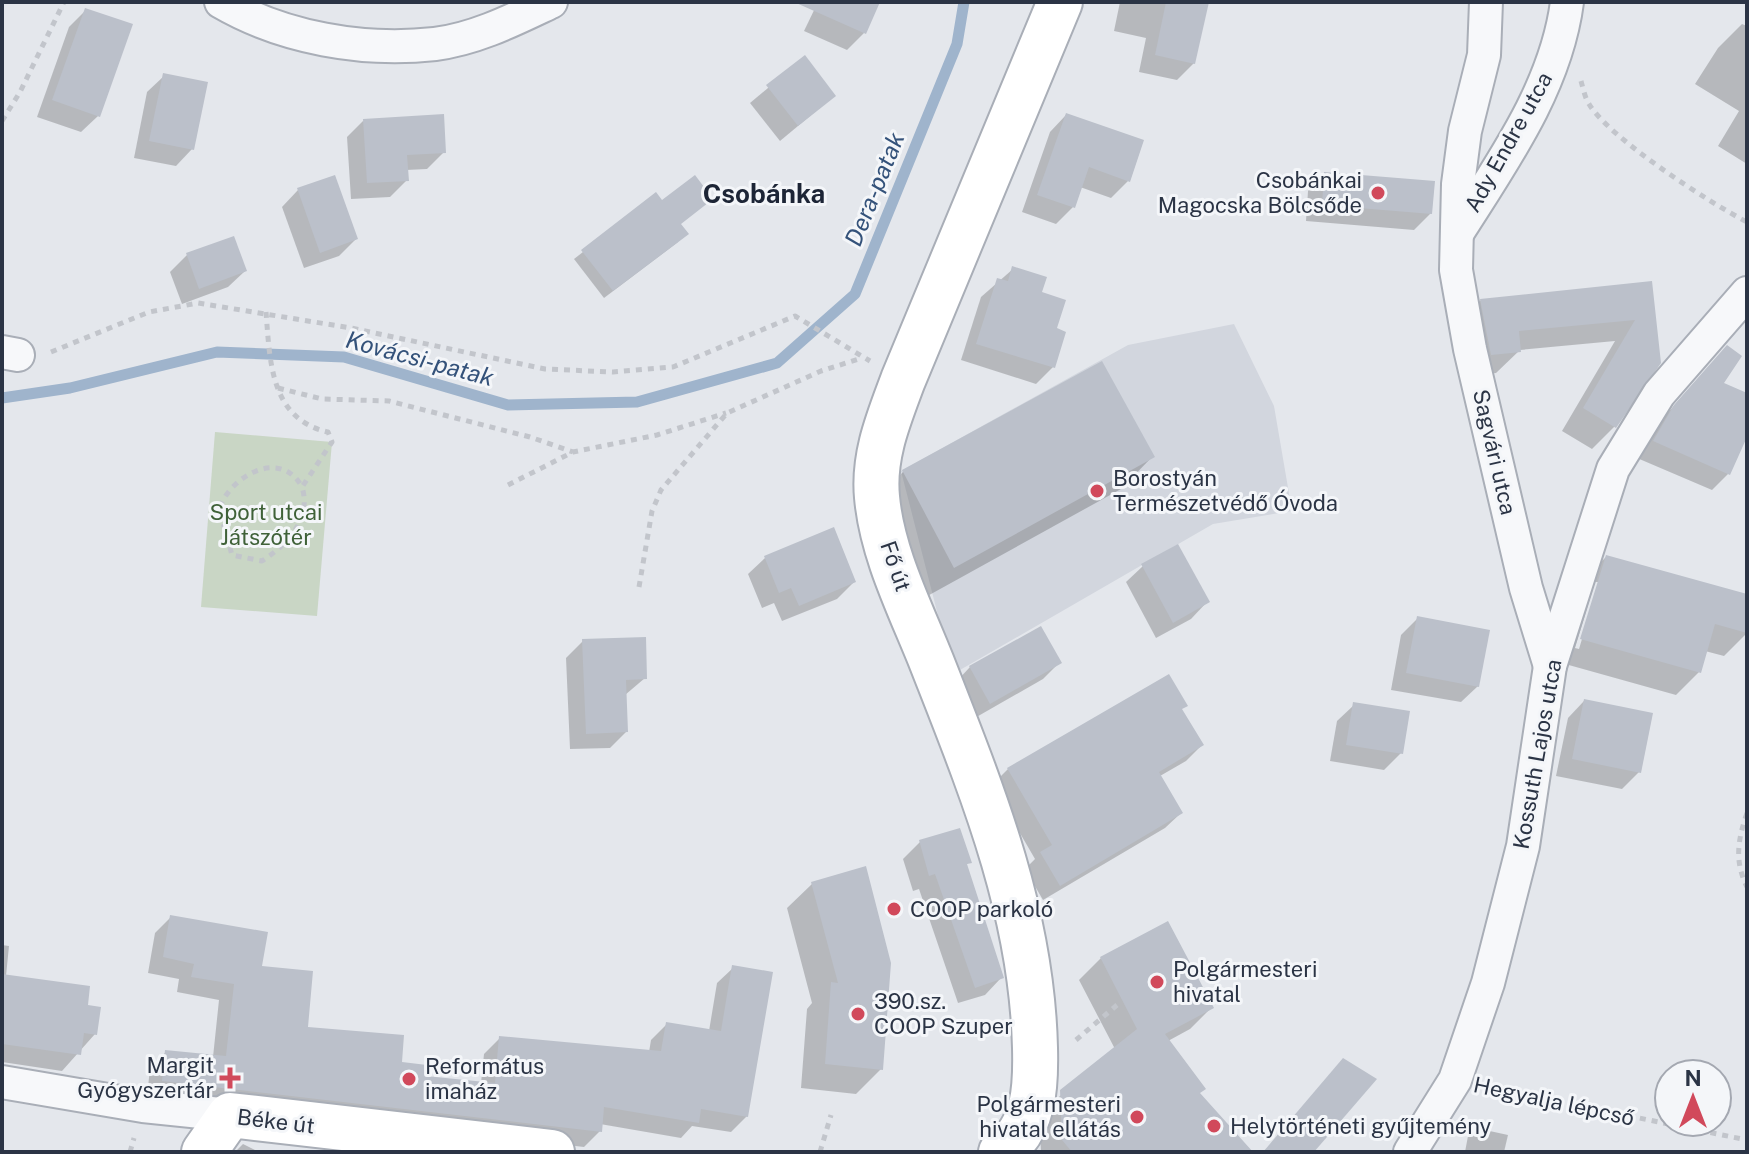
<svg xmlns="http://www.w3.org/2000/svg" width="1749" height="1154" font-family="'Public Sans',sans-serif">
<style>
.built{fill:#d2d6de}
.green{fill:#c9d6c5}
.shadow{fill:#0003;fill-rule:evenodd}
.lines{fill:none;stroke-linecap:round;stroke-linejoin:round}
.stream{stroke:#9fb4cc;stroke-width:11}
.building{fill:#bbc0ca}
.street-casing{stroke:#a9aeb7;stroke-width:36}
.secondary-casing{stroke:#a9aeb7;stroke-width:48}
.path{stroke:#c2c5cb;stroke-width:5;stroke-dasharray:6 6;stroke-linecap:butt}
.street{stroke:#f7f8fa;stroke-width:32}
.secondary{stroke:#fff;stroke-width:44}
.poi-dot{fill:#d1495b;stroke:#f4f6f9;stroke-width:3}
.labels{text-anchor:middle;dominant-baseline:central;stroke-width:6;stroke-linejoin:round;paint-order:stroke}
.street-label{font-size:22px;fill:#2b3445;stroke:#f4f6f9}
.poi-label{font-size:22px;fill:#2b3445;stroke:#f4f6f9;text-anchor:start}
.park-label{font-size:22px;fill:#3f6138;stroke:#f4f6f9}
.water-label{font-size:24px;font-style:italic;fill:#34527a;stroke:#f4f6f9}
.quarter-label{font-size:26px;font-weight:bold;fill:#1d2536;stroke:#f4f6f9}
</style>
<rect width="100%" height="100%" fill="#e4e7ec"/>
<path class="built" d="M1234,324l40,82 18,105 -79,13 -260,150 -52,-203 227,-126z"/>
<path class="green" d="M215,432l117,10 -15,174 -116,-9z"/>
<g class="shadow">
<path d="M818,2h60l-14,31 -17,17 -43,-19z"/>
<path d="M1120,2h87l-13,61 -17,17 -38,-8 7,-34 -32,-7z"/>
<path d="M86,10l12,106 -17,16 -44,-15 32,-90z"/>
<path d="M1742,24l5,2v138l-29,-18 21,-35 -44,-27 23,-36z"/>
<path d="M804,58l30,38 -54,45 -30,-38z"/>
<path d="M164,76l28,73 -16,17 -42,-8 13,-66z"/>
<path d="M1066,115l62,66 -17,17 -31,-11 -7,20 -17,17 -34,-12 28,-80z"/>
<path d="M363,121l81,31 -17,17 -21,1 1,10 -17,17 -39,2 -4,-62z"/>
<path d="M1325,174l106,39 -17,17 -108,-9 2,-30z"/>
<path d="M298,190l58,49 -17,17 -35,12 -22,-61z"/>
<path d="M656,195l23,29 -1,18 -74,56 -30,-39z"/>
<path d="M187,255l58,16 -17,16 -46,17 -12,-32z"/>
<path d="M1013,269l27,24 15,37 -2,37 -17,17 -75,-24 20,-63z"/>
<path d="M1650,283l-36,144 -22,22 -30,-18 53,-90 -95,9 -24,23 -27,3 -10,-53 22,-23z"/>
<path d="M1710,365l11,19 26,11v32l-19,47 -16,16 -75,-32 21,-34z"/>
<path d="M1152,457l-31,32 -199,110 -50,-95 31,-32z"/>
<path d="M1606,557l141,39v37l-23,23 -19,-5 -6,21 -23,23 -118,-33 25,-82zM1595,582h4l-20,67 -4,-1z"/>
<path d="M765,558l89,24 -17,17 -55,22 -8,-18 -12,5 -14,-34z"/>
<path d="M1143,566l64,36 -16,17 -35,19 -30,-56z"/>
<path d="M1417,619l61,67 -17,16 -70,-12 10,-55z"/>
<path d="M583,641l62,37 -20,17 1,37 -16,16 -40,1 -4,-91z"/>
<path d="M1060,662l-17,17 -70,40 -19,-35 16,-17z"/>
<path d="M1584,701l55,71 -17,17 -66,-13 12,-58z"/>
<path d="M1354,705l47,48 -17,17 -54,-9 7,-40z"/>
<path d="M1181,710l21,35 -16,16 -26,15 21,37 -16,15 -122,72 -18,-31 10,-10 -43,-74 16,-16z"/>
<path d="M920,842l49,20 -4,4 36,112 -16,17 -27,8 -39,-114 -6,2 -10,-32z"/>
<path d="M812,884l69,185 -25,25 -55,-6 6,-79 5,-6 -25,-95z"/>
<path d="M171,917l89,51 46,61 94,35 24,14 57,5 3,-29 16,-16 149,14 2,-12 16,-16 42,7 8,-48 16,-15 14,148 -16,16 -39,-6 -11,12 -81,-14v7l-16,16 -437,-50 3,-29 16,-16 47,5 6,-57 -42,-8 2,-13 -31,-6 7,-40z"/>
<path d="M2,945l7,1 -3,30 79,31 10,27 -33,37 -60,-9z"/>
<path d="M1101,958l110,50 -21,21 -22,12 30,53 52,58h-209l-2,-38 76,-65 -36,-69z"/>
<path d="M1476,1128l32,7 -4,17h-39l3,-16z"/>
<path d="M243,1144l16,8h-24z"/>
</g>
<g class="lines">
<path class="stream" d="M2,398l68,-10 147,-36 127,5 164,48 129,-3 140,-39 78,-69 102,-250 7,-42"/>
</g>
<g class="building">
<path d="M794,2h86l-14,32z"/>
<path d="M1166,2h43l-14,62 -40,-9z"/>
<path d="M85,8l48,16 -33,93 -48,-17z"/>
<path d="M805,55l31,41 -38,30 -32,-41z"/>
<path d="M163,73l45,9 -14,68 -45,-9z"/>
<path d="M1066,113l78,27 -14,42 -41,-15 -14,41 -38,-13z"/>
<path d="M444,114l2,39 -39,2 2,26 -42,2 -4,-64z"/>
<path d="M1324,172l111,9 -3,33 -110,-9z"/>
<path d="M335,175l23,64 -38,14 -23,-65z"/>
<path d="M695,175l18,24 -32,25 8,10 -76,57 -32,-41 75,-58 6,8z"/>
<path d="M234,236l13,35 -48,18 -13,-36z"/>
<path d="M1012,266l35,11 -5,15 24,8 -9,28 9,4 -11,36 -79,-24 21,-66 11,3z"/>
<path d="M1652,281l9,82 -45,65 -33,-20 52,-88 -116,11 2,21 -30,3 -11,-56z"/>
<path d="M1727,345l15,11 -18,27 23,10v44l-17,38 -77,-34 21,-36z"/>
<path d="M1102,361l53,96 -201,111 -52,-98z"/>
<path d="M834,527l22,55 -57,24 -8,-18 -12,5 -15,-37z"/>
<path d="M1178,544l32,58 -37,21 -32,-59z"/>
<path d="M1606,555l141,39v39l-32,-9 -14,49 -121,-34z"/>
<path d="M1417,616l73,14 -11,57 -73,-14z"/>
<path d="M1041,626l21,37 -72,41 -21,-38z"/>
<path d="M646,637l1,42 -21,1 2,52 -42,2 -4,-95z"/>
<path d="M1169,674l19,32 -6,3 22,36 -45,27 24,41 -123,73 -20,-34 12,-7 -45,-77z"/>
<path d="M1584,699l69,14 -12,60 -69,-14z"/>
<path d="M1353,702l57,9 -7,43 -57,-9z"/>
<path d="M960,828l12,35 -5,1 37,114 -29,10 -40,-114 -6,2 -10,-36z"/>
<path d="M866,866l25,97 -8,107 -58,-6 6,-82 7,1 -27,-101z"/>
<path d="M170,915l98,17 -6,34 51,5 -5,56 96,8 -2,27 25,3 -1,11 69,7 4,-47 162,15 5,-29 55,9 11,-66 41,7 -25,145 -47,-8 -2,14 -95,-16 -2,25 -440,-51 3,-31 61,6 8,-72 -43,-7 3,-13 -31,-7z"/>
<path d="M1168,921l46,87 -49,26 41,55 -6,4 53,59h-181l-10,-12 -2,-50 77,-61 -37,-72z"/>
<path d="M2,974l88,12 -2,19 13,2 -4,28 -13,-2 -3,22 -79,-11z"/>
<path d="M1343,1058l34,21 -63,73h-51z"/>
</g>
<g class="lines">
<defs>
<g id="street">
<path d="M221,2c62,36 142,50 214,42 41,-5 80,-25 116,-42"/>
<path d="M1486,2l-2,53 -19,76 -7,53 -2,86 14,79 56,239 24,78"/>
<path d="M1458,232c45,-71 98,-145 109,-230"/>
<path d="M2,352l16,3"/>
<path d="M2,1082l141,24 87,9"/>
<path d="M1410,1152l45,-72 33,-97 35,-137 27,-180 63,-197 46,-75 88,-101"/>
</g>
<g id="secondary">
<path d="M204,1152l26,-37 322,37"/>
<path d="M1001,1152c34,-24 35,-66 34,-104 -3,-137 -54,-260 -103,-385 -21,-53 -50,-109 -55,-166 -4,-42 12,-79 26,-117l157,-378"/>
</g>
</defs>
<use href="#street" class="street-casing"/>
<use href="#secondary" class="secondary-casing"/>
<g class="path">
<path d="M1581,81c2,7 4,17 8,23 20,34 121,99 158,118"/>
<path d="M2,121l18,-29 44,-90"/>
<path d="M266,312c4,49 4,107 62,120l4,10 -30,45c-21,-39 -71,-12 -83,22l13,46 30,6c25,-16 50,-42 40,-74"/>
<path d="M51,352l98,-40 49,-9 153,25 194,41 68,3 60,-5 122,-51 75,45"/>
<path d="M278,388l44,11 67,2 141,36 43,15"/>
<path d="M508,485l65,-33 84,-17 69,-22"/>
<path d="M639,587l13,-76 9,-21 66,-77 94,-42 41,-13"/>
<path d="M1747,813c-9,26 -13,48 0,74"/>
<path d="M1076,1040l41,-35"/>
<path d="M1487,1087l260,53"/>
<path d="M130,1152l4,-14"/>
<path d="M820,1152l11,-37"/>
</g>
<use href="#street" class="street"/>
<use href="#secondary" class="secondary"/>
</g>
<g class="poi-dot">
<circle cx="1378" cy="193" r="8"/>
<circle cx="1097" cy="491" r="8"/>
<circle cx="894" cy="909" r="8"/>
<circle cx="1157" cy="982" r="8"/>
<circle cx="858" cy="1014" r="8"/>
<path d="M226 1066h8v8h8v8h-8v8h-8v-8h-8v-8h8z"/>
<circle cx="409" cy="1079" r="8"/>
<circle cx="1137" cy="1117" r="8"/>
<circle cx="1214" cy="1126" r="8"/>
</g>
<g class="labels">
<g class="street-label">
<text transform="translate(1508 142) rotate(-61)">Ady Endre utca</text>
<text transform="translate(1495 452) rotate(77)">Sagvári utca</text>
<text transform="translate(896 566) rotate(71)">Fő út</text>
<text transform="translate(1537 754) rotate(-80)">Kossuth Lajos utca</text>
<text transform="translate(1554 1101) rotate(12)">Hegyalja lépcső</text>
<text transform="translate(276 1121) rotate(7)">Béke út</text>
</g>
<g class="poi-label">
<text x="1362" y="180" text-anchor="end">Csobánkai<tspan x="1362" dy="25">Magocska Bölcsőde</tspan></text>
<text x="1113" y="478">Borostyán<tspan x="1113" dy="25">Természetvédő Óvoda</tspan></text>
<text x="910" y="909">COOP parkoló</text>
<text x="1173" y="969">Polgármesteri<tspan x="1173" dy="25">hivatal</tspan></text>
<text x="874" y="1001">390.sz.<tspan x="874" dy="25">COOP Szuper</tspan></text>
<text x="214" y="1065" text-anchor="end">Margit<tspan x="214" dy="25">Gyógyszertár</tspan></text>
<text x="425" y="1066">Református<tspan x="425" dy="25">imaház</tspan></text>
<text x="1121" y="1104" text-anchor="end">Polgármesteri<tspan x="1121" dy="25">hivatal ellátás</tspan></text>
<text x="1230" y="1126">Helytörténeti gyűjtemény</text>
</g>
<g class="park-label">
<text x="266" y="512">Sport utcai<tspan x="266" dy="25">Játszótér</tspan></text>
</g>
<g class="water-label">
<text transform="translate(874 189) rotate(-68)">Dera-patak</text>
<text transform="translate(420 358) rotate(15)">Kovácsi-patak</text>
</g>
<g class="quarter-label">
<text x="764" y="193">Csobánka</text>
</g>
</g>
<rect width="1749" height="1154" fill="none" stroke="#2b3445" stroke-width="8"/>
<g transform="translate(1693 1098)"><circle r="38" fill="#f4f6f9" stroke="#a4a8b1" stroke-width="2"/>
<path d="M0-6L14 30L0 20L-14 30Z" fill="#d1495b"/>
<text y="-12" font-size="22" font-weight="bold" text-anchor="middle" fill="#2b3445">N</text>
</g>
</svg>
